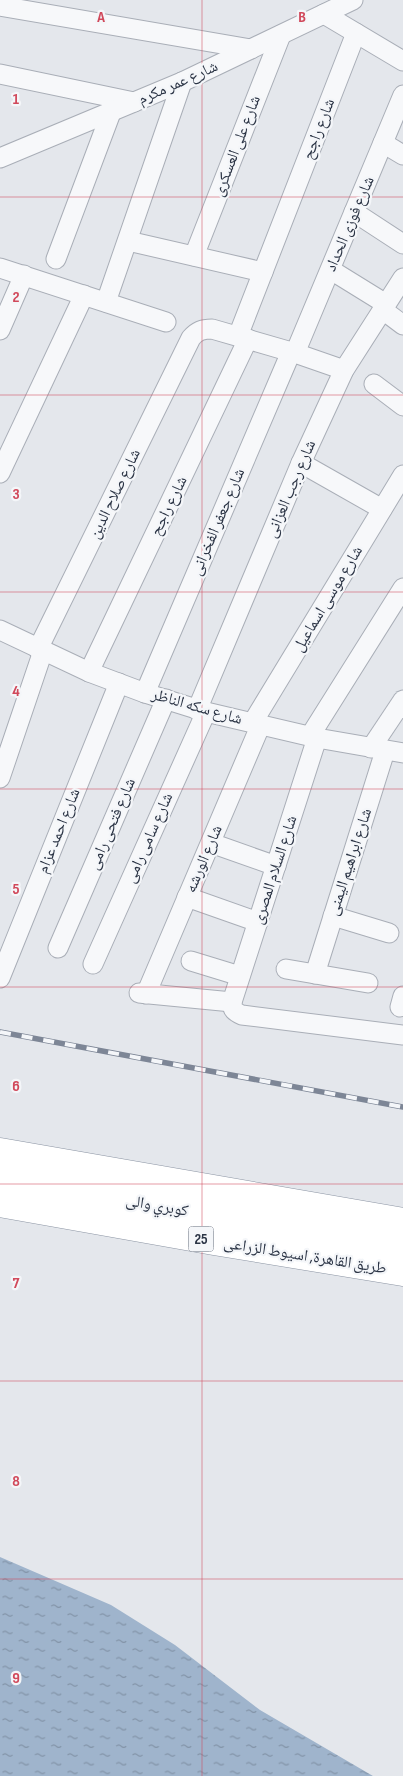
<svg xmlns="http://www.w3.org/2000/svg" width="403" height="1776" font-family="'Sofia Sans Condensed','Noto Naskh Arabic',sans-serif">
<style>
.water{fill:url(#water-ripples)}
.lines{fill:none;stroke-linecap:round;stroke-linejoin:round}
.street-casing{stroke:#a9aeb7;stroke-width:21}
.secondary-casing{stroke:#a9aeb7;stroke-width:29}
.highway-casing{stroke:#8b94a3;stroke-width:29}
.street{stroke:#f7f8fa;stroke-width:19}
.secondary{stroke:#fff;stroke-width:28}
.highway{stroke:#fff;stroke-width:28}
.rail-casing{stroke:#7d8696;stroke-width:5.5}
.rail{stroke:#f4f6f9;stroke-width:4;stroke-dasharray:11;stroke-linecap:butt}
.grid{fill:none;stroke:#d1495b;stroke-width:1;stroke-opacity:0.55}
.labels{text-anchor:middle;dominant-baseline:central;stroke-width:4.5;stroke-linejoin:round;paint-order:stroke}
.shield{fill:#f4f6f9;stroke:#676e7b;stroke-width:1}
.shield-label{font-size:15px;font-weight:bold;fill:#2b3445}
.street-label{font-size:16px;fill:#2b3445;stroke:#f4f6f9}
.grid-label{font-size:16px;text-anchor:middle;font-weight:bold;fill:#d1495b;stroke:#f4f6f9;stroke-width:4.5;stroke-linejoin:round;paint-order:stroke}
</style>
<defs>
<pattern id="water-ripples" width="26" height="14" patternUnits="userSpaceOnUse" patternTransform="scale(1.25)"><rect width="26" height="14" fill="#9fb4cc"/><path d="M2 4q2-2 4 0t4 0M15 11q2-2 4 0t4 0" fill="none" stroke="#8293a7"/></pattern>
</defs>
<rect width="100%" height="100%" fill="#e4e7ec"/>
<path class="water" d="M0,1557l111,48 64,40 85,65 113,66h-373z"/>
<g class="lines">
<defs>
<g id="street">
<path d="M0,6l251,43"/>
<path d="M324,14l79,47"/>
<path d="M0,74l134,28"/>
<path d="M383,143l20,12"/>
<path d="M0,158l182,-76 171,-82"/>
<path d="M354,212l49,32"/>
<path d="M128,241l135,31"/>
<path d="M194,256l87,-221"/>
<path d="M56,259l56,-149"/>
<path d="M0,268l166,54"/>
<path d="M331,270l55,34"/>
<path d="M106,302l76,-220"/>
<path d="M383,310l20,15"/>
<path d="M0,330l24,-55"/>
<path d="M238,336l118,-303"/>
<path d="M295,353l108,-258"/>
<path d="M374,384l29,22"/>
<path d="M301,463l81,46"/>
<path d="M0,473l84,-178"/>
<path d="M0,630l89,42 56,21 61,19 111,26 86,15"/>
<path d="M38,649l153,-311c6,-7 11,-9 21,-9l83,24 49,17"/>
<path d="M89,672l159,-333"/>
<path d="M145,693l146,-341"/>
<path d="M197,710l104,-247 43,-93 59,-92"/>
<path d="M253,722l150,-247"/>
<path d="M310,736l93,-148"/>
<path d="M317,738l-85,264c0,8 3,10 10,13l161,20"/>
<path d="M371,748l32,-48"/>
<path d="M0,778l43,-127"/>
<path d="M211,843l65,23"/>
<path d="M187,897l71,25"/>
<path d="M333,916l56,17"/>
<path d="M58,948l108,-249"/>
<path d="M191,961l49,15"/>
<path d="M93,964l113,-252"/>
<path d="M286,969l82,14"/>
<path d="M315,974l70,-223"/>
<path d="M0,978l119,-295"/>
<path d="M139,993l93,9"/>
<path d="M146,994l115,-270"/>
<path d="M400,1007l3,-11"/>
</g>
<path id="secondary" d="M0,1178l403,71"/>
<g id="highway">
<path d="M0,1152l403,70"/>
<path d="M0,1203l214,38 189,31"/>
</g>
</defs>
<use href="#street" class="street-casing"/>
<use href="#secondary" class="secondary-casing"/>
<use href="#highway" class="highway-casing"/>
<use href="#street" class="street"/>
<use href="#secondary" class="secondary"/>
<use href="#highway" class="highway"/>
<defs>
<path id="rail" d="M0,1032l403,75"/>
</defs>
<use href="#rail" class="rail-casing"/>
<use href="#rail" class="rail"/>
</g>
<path class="grid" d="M202,0v1776M0,197h403M0,395h403M0,592h403M0,789h403M0,987h403M0,1184h403M0,1381h403M0,1579h403"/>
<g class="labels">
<rect class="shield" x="188.5" y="1226.5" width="25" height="25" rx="4"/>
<g class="shield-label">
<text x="201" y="1239">25</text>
</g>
<g class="street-label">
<text transform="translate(178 83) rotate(-24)">شارع عمر مكرم</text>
<text transform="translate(319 129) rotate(-69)">شارع راجح</text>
<text transform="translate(237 146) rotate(-69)">شارع على العسكرى</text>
<text transform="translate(350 224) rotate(-67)">شارع فوزى الحداد</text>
<text transform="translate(291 489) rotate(-67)">شارع رجب العزانى</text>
<text transform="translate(115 494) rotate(-64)">شارع صلاح الدين</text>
<text transform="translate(169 506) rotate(-64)">شارع راجح</text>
<text transform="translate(218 522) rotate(-67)">شارع جعفر الفخرانى</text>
<text transform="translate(328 599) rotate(-59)">شارع موسى اسماعيل</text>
<text transform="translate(197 707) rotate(16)">شارع سكه الناظر</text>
<text transform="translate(112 824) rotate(-67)">شارع فتحى رامى</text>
<text transform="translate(59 831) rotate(-68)">شارع احمد عزام</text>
<text transform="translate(149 838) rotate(-66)">شارع سامى رامى</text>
<text transform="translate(204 859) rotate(-67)">شارع الورشه</text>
<text transform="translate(350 862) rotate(-72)">شارع ابراهيم اليمنى</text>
<text transform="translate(275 870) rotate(-72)">شارع السلام المصرى</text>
<text transform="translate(157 1206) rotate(10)">كوبري والى</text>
<text transform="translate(305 1256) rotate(9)">طريق القاهرة, اسيوط الزراعى</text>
</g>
</g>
<g class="grid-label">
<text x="101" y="22">A</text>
<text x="302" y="22">B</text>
<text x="16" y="104">1</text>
<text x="16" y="302">2</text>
<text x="16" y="499">3</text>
<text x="16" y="696">4</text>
<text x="16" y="894">5</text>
<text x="16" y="1091">6</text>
<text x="16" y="1288">7</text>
<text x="16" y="1486">8</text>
<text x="16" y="1683">9</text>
</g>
</svg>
